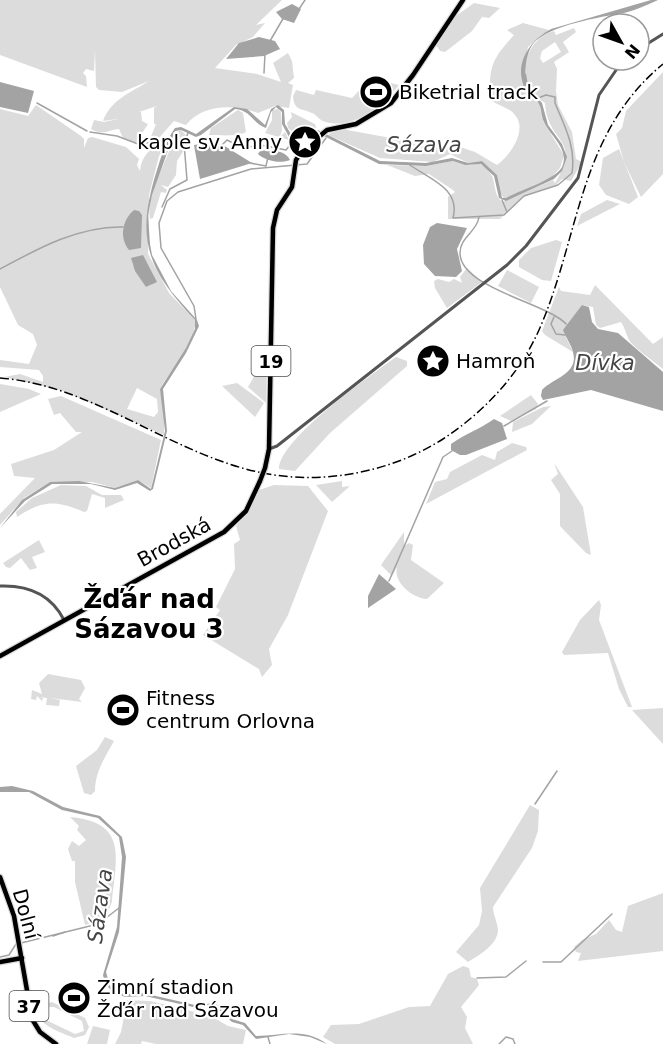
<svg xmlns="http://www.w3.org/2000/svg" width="663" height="1044" font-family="'DejaVu Sans',sans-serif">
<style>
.green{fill:#dcdcdc;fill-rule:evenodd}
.water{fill:#a3a3a3}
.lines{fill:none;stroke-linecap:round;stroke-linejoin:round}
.stream{stroke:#a3a3a3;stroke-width:1.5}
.river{stroke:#a3a3a3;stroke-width:4.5}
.major-casing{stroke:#dbdbdb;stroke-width:7}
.minor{stroke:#555;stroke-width:3}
.major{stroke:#000;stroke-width:4.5}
.rail{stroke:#000;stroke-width:1.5;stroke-dasharray:9 3 1.5 3;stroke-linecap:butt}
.major-bridge-casing{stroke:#dbdbdb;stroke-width:7;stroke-linecap:butt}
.major-bridge{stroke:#000;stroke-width:4.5}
.labels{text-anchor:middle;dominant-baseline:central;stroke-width:4.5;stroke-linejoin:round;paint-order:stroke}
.shield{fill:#fff;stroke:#4c4c4c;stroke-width:1.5}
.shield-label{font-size:18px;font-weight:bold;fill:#000}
.poi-label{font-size:20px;fill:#000;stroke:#fff;text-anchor:start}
.street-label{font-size:20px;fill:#000;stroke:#fff}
.water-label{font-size:21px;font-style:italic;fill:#444;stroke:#fff}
.district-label{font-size:26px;font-weight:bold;fill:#000;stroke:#fff}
</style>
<rect width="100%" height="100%" fill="#fff"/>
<g class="green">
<path d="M0,0h282l-26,25 9,-2 -12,14 -17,8 -21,23 42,6 24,8 -8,-19 15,-10 4,8 2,17 -6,5 5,2 -4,23 -14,-2 -17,7c-24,-9 -55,-9 -72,12l-12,-4 -16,18h-8l6,-15h-2v-16l3,-2 -18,6h2l1,9 6,3 -12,19 -13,-5 -4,-9c-11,1 -16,7 -28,0l3,-9 10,2 14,-3 -15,2c8,-22 29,-29 46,-40l-27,11 -23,-2 -3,-3 -1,-37 -1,21 -8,-2 -3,4 3,3 1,11 -87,-32z"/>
<path d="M474,3l26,5 -11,10 -7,-1 -10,14 -27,21 -5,-1 -4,-6 20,-29z"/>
<path d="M523,23l26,7 -21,17 -6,26 3,15 15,16 4,19 20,32 -4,13 -9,10 -47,21 -6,-10 -1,-14 -15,-14 -14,2 -18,-9 -17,8 -53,-4 -52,-23 8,-5h11l99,18 11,-2 18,6 22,13c13,-9 31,-35 18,-50 -6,-8 -17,-9 -24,-15 -3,-33 1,-41 23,-65l-7,-5z"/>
<path d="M574,28l2,4 -13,10 6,10 -15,10 3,7 -1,22 2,14 14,27 4,27 6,3 -11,19 -9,-2 -6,6 -32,11 -24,23h-52v-22l7,-5 -2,-2 -24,-16 -14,2 -28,-11 39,1 27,-5 12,4 15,-1c21,12 9,25 22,38l51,-22 2,3c28,-46 -8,-39 -10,-80l-8,-5 8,-3 -7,2 -12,-10c-7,-22 5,-50 28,-56l2,4zM555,42l6,10 -18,11 -3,-5 2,-7z"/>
<path d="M663,72v102l-22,23 -17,-35 -8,-28 6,-6 4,-17z"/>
<path d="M371,78l28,7c-16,20 -47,47 -76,36 -5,-2 -7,-7 -11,-8 -11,-5 -18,-2 -19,-17l3,-6 18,5 2,-5 36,8z"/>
<path d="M36,105l45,31 3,3v9l4,-10 4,-1 34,10 13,12 -2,6 3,6c1,-13 9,-23 22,-28l4,3 -7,10 -10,39 -1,59 21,39 26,27c3,20 -26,52 -35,69l4,22v24l-101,-44 -59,-14 16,-3 23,8v-6l-4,-6 -39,-3v-7l29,4 8,-19 -4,-11 -15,-9 -18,-38v-178l28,7zM132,263l19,8 5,11 -10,5zM137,388l20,11 1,13 -4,5 -27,-8z"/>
<path d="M278,109l3,3 1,18 -2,7 5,-5 4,8 -24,-7 7,-13v-10z"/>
<path d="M238,110l5,3 3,19c-8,5 -27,3 -37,3l2,-7z"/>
<path d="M291,112l24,12 1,4 -18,8 -10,-8 -1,-5 5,-6z"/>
<path d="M181,130l5,5 -2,15 -7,11 -1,14 -8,12 -7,-2 6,5 -1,3 -5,-1 -8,26 -3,1c-5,-24 20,-62 25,-86z"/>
<path d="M619,149l19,48 -9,7 -23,-9 -7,-10 4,-27z"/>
<path d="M607,200l13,4 -43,22 4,-12z"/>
<path d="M556,240l6,2 -11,39 -9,-1 -23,-13v-7l12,-12z"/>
<path d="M467,268l15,14 -35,26 -12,-20 -1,-7 4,-2 11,3 5,-3 8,4 -2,-6z"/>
<path d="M507,270l32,17 -8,16 -33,-17z"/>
<path d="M595,285l58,59 10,-7v32c-6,-5 -31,-23 -34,-29 -3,-6 -4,-12 -8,-18l-21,6 -4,-3 -3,-18 -11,-2 -18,28 9,19 -28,-17 -3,-4 17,-44 2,4 29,4z"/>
<path d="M396,357l11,4v5l-77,67 -35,38 -16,-2c0,-30 92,-94 117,-112z"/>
<path d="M260,366l7,1 -1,36 -18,-16z"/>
<path d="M237,383l27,20 -9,14 -33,-31z"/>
<path d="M0,384l29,5 12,5 -41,18z"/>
<path d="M531,395l7,9 -2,5 -25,12 -11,-5z"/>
<path d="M61,396l100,44 -10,48 -13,-8 -23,8 -23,-6h-42l-26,16 -24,27v-11l35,-36 -21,-2 -3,-12 43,-14 28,-18h-6l-16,-19 -6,2 -6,-16z"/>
<path d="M551,406l-19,18 -20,8 1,-10 30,-15z"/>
<path d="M512,443l14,4 1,3 -101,54 9,-22 12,-3 3,-7 32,-17 13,5 2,-8z"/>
<path d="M554,463l29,44 8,48 -5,-2 -26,-27v-32l-9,-14 7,-6z"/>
<path d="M342,481v6l8,-1 -18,16 -16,-17z"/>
<path d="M61,485l25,1 16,9h19l3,5 -19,8v-10l-13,-4 -5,17 -3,1c-28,-12 -41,-12 -67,5l-1,-5 16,-14z"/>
<path d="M274,485l34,1 20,25 -40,104 -19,34 3,16 -10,12 -3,-8 -56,-34 17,-25 -4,-3 19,-38 -1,-25 6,-4 -4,-14 14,-17 9,-19z"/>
<path d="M404,532v14l5,-3 4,2 -2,15 33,23 -17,16c-15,-1 -34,-17 -30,-32l-5,9 -11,-11z"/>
<path d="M39,540l6,12 -13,5 5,11 -7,2 -9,-12 -11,10 -4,-1 -3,-4z"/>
<path d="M599,600l2,5 -2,15 33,87h-4l-9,-18 -11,-36 -44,2 -2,-3 18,-32z"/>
<path d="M48,674l33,6 4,8 -6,11 3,3 -32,-4 10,2 -1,6 -13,-1 1,-7 -9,-1 5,1 -1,3 -5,-5 -1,4 -5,-1 1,-9 10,4 -3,-11z"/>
<path d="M663,708v36l-31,-34z"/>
<path d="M105,737l9,4c-9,16 -19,31 -19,50l-4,4 -7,-2 -8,-27 21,-16z"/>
<path d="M530,805l9,5 -1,21 -6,17 -39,59c0,8 5,16 5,24 -1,14 -20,25 -30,31l-12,-10 23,-27 3,-14 -2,-23z"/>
<path d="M70,817c57,5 47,39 42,84 -1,5 -4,8 -4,13l-12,8 -11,3 -10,-43v-21h-3l-4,-12 4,-8 7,5 7,-6 -9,-10 2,-4z"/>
<path d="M663,893v58l-85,10 3,-8 -5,-1 -2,-5 8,-7 14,-6 13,-14 7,10 6,2 6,-26z"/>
<path d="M463,966l6,2 2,9 6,2 2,6 -18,22 6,10 -2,11 8,16h-138l-12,-7 8,-12 28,-1 50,-17 21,-1 18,-32z"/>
<path d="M124,1000l26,1 61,15 17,10 18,4 -3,14h-87l-14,-3 -1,3h-26l6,-12 5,-26 -3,-1z"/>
<path d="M52,1002l33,16 4,9 -4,8 -11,3c-10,-5 -41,-13 -34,-29 3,-5 7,-6 12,-7zM48,1007h6l28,14 2,10 -9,3 -29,-14 -2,-7z"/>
<path d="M93,1026l17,4 -3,14h-20z"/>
</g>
<g class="water">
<path d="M651,0h7c-11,5 -22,10 -34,13 -23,4 -76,12 -91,31 -8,11 -8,26 -8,40l17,19 6,22 14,19 5,13 -5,14 -8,8 -48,22 -7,-3 -5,-22 -13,-12 -16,1 -12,-4 -27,5 -47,-2 -61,-31 -20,7 -9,-3 -7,-13v-12l-6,-5 -5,5 -5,16c-13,-4 -15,-18 -31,-19l-34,26 -5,2 -15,-7 -6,1 -23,64 -4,20 2,29 2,11 19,36 26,29 2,6 -13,27 -23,36 4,42 -14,58 -3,2 -13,-8 -22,7 -24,-6h-39l-27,17 -25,27 22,-28 28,-18 29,-1 36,7 23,-8 13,9 14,-58 -5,-42 26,-41 9,-19v-9c-48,-51 -60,-81 -38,-150 4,-13 10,-32 18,-42l6,-1 15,7 38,-27 13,2 18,16 6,-16 7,-4 6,5 1,14 7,12 6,1 20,-7 62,31 46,2 26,-5 16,5 14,-2 15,14 5,23h4c14,-8 49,-18 56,-31 8,-18 -12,-31 -18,-45 -3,-6 -2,-13 -5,-18 -3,-7 -12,-11 -15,-18 -10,-24 7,-46 27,-57z"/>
<path d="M292,4l9,5 -7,14 -12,-4 -6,-7z"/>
<path d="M259,37l16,4 5,8 -16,7 -38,3 13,-16z"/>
<path d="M0,82l34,9 -6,22 -28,-6z"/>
<path d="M208,143l15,2 29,18 -52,16 -6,-34z"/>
<path d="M260,151c11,-1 25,-1 30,9 -9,4 -25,1 -32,-6z"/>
<path d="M134,210l5,1 3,4 -1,33 -12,2c-10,-12 -7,-30 5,-40z"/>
<path d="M437,223l30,5 -10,21 5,22 -6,6 -21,-1 -11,-12 -1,-19 7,-18z"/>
<path d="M143,255l14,27 -11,5 -11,-16 -4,-13z"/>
<path d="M582,305l7,2 3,15 6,7 20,4 45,39v39l-72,-21 -48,10 -2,-4 1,-6c11,-12 37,-16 31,-38 -2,-8 -7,-14 -10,-22z"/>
<path d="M494,419l8,4 5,16 -41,16h-6l-9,-5v-6c14,-10 29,-15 43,-25z"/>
<path d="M379,574l17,15 -28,19v-12z"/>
<path d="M12,786l21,5 30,16 37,9 22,21 4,20 -7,75 -13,40 4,14 13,8 20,-1 52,12 20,-2 17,16 13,4 11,13c26,0 47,-9 71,8l-17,-7 -21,-3 -33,5 -13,-14 -11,-3 -18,-17 -21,2 -48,-11 -20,1 -12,-5 -8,-8 -2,-9 14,-48 5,-70 -3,-20 -21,-19 -36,-8 -33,-18h-29v-5z"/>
</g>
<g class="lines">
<g class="stream">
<path d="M299,9l6,-9"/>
<path d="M270,41l14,-24"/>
<path d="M264,73l1,-19"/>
<path d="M37,103l50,28"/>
<path d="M90,132l27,4 21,8 33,-4"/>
<path d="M222,145l5,-5 16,8 18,-3 25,5 9,-11"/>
<path d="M250,163l16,3 2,-9"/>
<path d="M407,163c22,16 54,25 46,55l51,-3 20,-19 34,-11 14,-12c4,-26 -7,-46 -17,-70v-6l-9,-2 -8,3"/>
<path d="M502,200l5,12"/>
<path d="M162,207l8,-18 17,-9 -3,-37 4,-10"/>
<path d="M479,217c-2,15 -19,20 -19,36 0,35 87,50 106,71"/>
<path d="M0,269c39,-21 79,-43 123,-42"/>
<path d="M554,317l-3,7 5,10 9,1"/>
<path d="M196,319l-2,-13 -33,-58 -2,-25 8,-22 11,-9 73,-23 56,-5 19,-26"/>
<path d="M504,426l43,-25"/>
<path d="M389,581l54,-124 9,-6"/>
<path d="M535,804l22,-33"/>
<path d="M53,936l12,-4"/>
<path d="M21,943l77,-19 21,-16"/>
<path d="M0,957l9,-2 7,-11"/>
<path d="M543,962h18l51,-48"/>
<path d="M477,978l29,-1 20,-16"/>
<path d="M268,1037l2,7"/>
<path d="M499,1044l7,-7 7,2 2,5"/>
</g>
<path class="river" d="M524,75l2,12 9,9"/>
<defs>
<g id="major">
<path d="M265,468l4,-19 4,-221 4,-18 15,-23 4,-27 6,-9 25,-21 29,-6 35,-21 22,-28 50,-75"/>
<path d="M0,656l224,-124 22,-21 14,-30"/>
<path d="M0,877l14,39 18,103 8,13 16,12"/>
<path d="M0,962l22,-4"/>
</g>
</defs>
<use href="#major" class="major-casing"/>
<g class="minor">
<path d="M639,49l24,-15"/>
<path d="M269,449l8,-3 230,-181 19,-19 52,-68 21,-83 24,-35"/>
<path d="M0,586c28,-1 51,8 64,34"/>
</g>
<use href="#major" class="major"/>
<path class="rail" d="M0,378c105,8 188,93 294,99 52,3 105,-10 149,-38 41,-27 76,-64 96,-109 41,-93 39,-196 124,-266"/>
<defs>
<path id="major-bridge" d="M260,481l5,-13"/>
</defs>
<use href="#major-bridge" class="major-bridge-casing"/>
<use href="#major-bridge" class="major-bridge"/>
</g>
<defs>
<symbol id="stadium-disc" viewBox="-11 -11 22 22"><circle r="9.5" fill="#000" stroke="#fff"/><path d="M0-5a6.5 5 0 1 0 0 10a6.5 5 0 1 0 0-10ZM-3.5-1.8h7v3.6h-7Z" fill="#fff"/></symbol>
<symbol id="sight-disc" viewBox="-11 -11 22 22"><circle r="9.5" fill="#000" stroke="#fff"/><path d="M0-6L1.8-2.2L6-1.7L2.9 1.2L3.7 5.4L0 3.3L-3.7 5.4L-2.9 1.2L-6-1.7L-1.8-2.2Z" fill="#fff"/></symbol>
</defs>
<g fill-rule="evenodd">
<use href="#stadium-disc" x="357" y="73" width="38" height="38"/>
<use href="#sight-disc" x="286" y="123" width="38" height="38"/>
<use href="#sight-disc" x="414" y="342" width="38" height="38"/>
<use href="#stadium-disc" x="104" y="691" width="38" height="38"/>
<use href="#stadium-disc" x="55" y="979" width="38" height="38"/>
</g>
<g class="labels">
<g class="shield">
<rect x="251.5" y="346" width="39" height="30" rx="4.5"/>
<rect x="9.5" y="991" width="39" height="30" rx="4.5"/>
</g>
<g class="shield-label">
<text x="271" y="361">19</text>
<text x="29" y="1006">37</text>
</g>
<g class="poi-label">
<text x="399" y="92">Biketrial track</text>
<text x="282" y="142" text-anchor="end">kaple sv. Anny</text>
<text x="456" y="361">Hamroň</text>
<text x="146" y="698">Fitness<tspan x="146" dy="23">centrum Orlovna</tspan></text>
<text x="97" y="987">Zimní stadion<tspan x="97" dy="23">Žďár nad Sázavou</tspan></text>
</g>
<g class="street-label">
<text transform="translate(174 542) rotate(-29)">Brodská</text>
<text transform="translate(26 914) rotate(75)">Dolní</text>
</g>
<g class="water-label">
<text x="424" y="145">Sázava</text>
<text x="605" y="363">Dívka</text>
<text transform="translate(100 906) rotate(-82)">Sázava</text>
</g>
<g class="district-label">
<text x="149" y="599">Žďár nad<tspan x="149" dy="30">Sázavou 3</tspan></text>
</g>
</g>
<g transform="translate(621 42) rotate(130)"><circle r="28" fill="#ffffff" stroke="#999999" stroke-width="1.5"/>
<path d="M0-4.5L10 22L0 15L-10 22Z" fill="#000000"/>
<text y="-9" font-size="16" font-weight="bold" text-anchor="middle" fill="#000000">N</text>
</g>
</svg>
